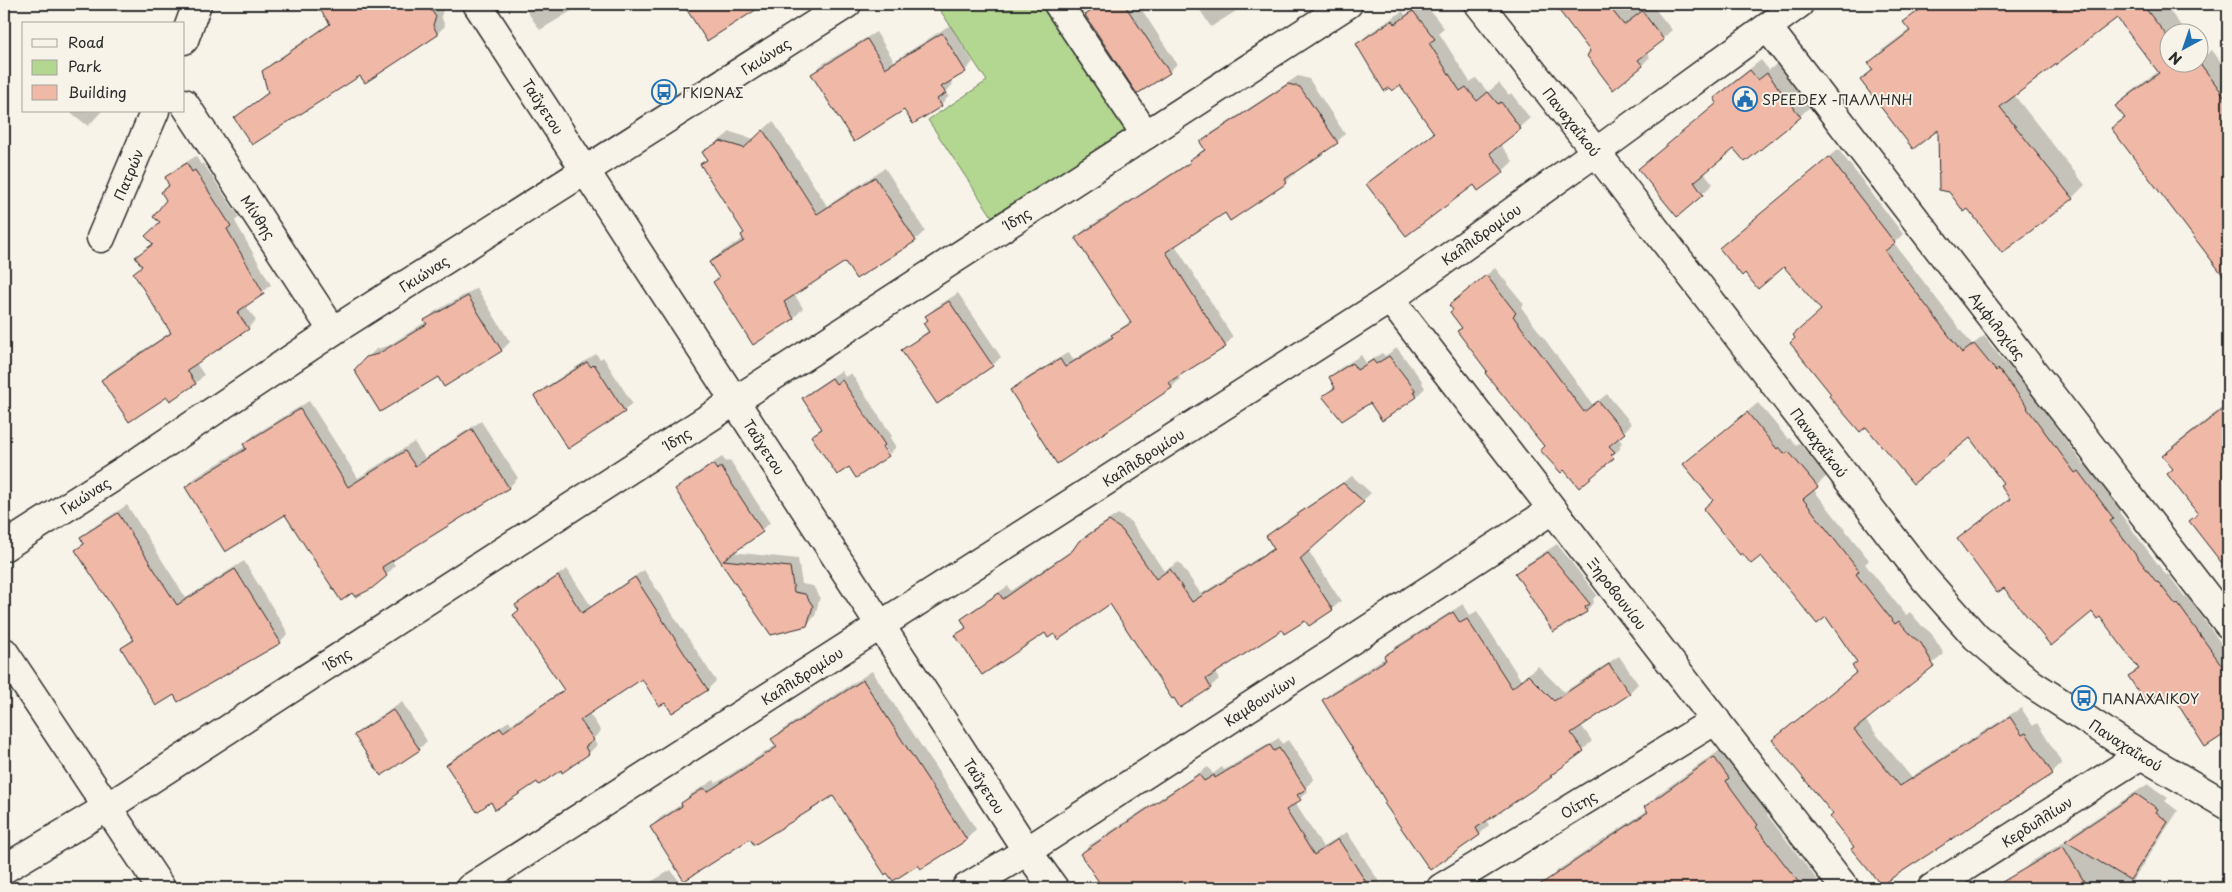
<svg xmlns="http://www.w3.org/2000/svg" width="2232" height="892" font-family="'Playpen Sans',sans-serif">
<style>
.park{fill:#b3d791;stroke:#6f815e}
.shadow{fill:#0003}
.building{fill:#f0b8a7;stroke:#2b2b2b}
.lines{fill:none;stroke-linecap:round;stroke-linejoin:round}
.minor-casing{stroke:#2b2b2b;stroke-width:31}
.minor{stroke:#f7f3e8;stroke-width:28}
.labels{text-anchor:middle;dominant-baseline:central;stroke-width:4;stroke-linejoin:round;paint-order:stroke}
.street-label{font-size:14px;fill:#2b2b2b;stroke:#f7f3e8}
.poi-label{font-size:14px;fill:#2b2b2b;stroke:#f7f3e8;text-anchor:start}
</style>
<rect width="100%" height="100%" fill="#f7f3e8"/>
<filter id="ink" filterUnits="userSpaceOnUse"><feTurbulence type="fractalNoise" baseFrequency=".02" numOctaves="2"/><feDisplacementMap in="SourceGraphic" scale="10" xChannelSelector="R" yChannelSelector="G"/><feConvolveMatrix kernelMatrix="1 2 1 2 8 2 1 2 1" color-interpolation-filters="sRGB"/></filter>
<g filter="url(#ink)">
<path class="park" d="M936,4h111l83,123 -137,91 -65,-98 59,-39z"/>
<g class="shadow">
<path d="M317,4h124l3,4 -3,8 4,10 -8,8 -77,40 -125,44 34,-27 -6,-20 9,-8 58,-40z"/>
<path d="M522,4h61l-43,26z"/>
<path d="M684,4h78l-54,36z"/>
<path d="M1100,4h38l39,60 -8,8 -83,-57z"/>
<path d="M1196,4h51l-36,23z"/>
<path d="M1421,4h4l19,24 -5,5 31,49 6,-4 12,14 11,-9 10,12 2,-2 19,25 -30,26 13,17 -10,10 -29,13h-106l10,-10 57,-42 -34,-48 -43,-40 10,-10 35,-23 2,4z"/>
<path d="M1564,4h87l21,26 -25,22 3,5 -8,8 -50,-14 -33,-42z"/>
<path d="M1925,4h239l22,28h-16v30h30v-12l4,6 8,-6 16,22v208l-115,-152 12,-12 -8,-10 13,-13 29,-22 -42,-55 -103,79 71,90 -13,13 -103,10 -19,-17 -11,-63 -77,-48 11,-12 -3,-5 12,-13 28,-21 -5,-7z"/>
<path d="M950,25l23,37 -8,9 -15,9 3,4 -7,8 3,4 -8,9 -37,3 -91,-34 8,-9 55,-33 18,29z"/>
<path d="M1761,60l8,10 9,-7 33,43 -11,10 -65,31 -31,25 9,12 -11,10 -62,-25 78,-67 -3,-4 11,-10z"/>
<path d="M1298,76l11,3 36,55 -8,8 -44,29 2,3 -9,8 -61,29 -50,34 58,92 -8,9 -47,29 2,4 -8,8 -160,3 8,-8 49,-30 4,8 41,-26 17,-13 -55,-83 8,-8 107,-69 14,-13 -4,-6 9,-8z"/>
<path d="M69,111h33l-14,15z"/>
<path d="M773,121l54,85 58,-38 40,63 -10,9 -70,20 -51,34 9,14 -9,10 -40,26 -39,-62 5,-5 -9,-14 9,-10 24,-15 1,-6 -43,-68 6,-5 -4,-6 26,-21 24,7z"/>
<path d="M1838,149l65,85 -9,9 78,102 12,-9 21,27 2,-2 29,36 -1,2 49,66 3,-2 35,46 -3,3 47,63 2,-1 17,23 2,-1 41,57v92l-6,-10 -50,-42 -12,-1 -31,-16 10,-9 -39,-51 -8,-5 -88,-25 -46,-47 53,-41 -7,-16 -34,-45 -104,-12 -33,-31 -11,-85 -38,-44 -39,6 -24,-23z"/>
<path d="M196,156l5,9 2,-2 36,54 -4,4 36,64 -26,20 11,15 -8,8 -52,35 8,12 -8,8 -26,17 -3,-5 -65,-15 8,-8 62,-41 -29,-66 -6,-8 17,-14 14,-43 -6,-8 7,-8 -2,-7 8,-8z"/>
<path d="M1495,268l29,36 -3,3 72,98 14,-11 25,30 -14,13 4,6 -3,3 2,2 -42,38 -91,-115 -38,-66z"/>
<path d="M477,288l33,54 -8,8 -57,35 -6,-9 -83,-6 20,-21 12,-3 39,-25 7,-9z"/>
<path d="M958,293l43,64 -8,8 -56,38 -35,-53 27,-20 -5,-7 4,-4 -1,-3 8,-8z"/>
<path d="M1397,348l26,34 -1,1 3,5 -8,8 -35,23 -12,-17 -46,-6 11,-10 -5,-9 9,-8 22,-14 5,8 16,-10 3,3z"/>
<path d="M596,354l4,5 3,-2 29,46 -8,8 -88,-15 8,-8z"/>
<path d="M841,371l4,6 6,-4 41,63 -2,2 6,9 -7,7 -9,-13 -31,25 -37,-30 10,-9 -18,-29 8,-8z"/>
<path d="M309,401l49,77 56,-36 11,16 56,-37 37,57 -9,9 -117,73 3,6 -9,9 -100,-61 -100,-27 9,-9 51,-32 -1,-2 9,-9z"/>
<path d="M1758,403l30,36 2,-1 6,7 3,-2 28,33 -14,13 56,71 -4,4 41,51 4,-3 12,14 9,7 13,21 -79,66 46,57 110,-69 12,18 4,-3 25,40 -10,10 -197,74 -20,-33 -61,-74 84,-69v-9l-32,-47 -65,-60 -77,-91z"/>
<path d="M2228,403v167l-37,-49 8,-8 -25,-44 -10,-13 13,-13z"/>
<path d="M722,457l4,5 4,-2 40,63 -38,29 66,7 4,25 11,2 7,11 -5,19 -8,9 -78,-52 -52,-84 8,-8z"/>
<path d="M1352,476l19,17 -63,57 33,51 -9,8 -50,20 -68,43 5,7 -9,8 -99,-85 -56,30 -98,3 10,-9 -5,-7 9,-8 37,-25 3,5 66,-44 12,-14 29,-19 12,7 34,50 15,-9 22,32 74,-47 -8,-11 9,-8z"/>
<path d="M127,505l59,93 58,-37 44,72 -8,9 -105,52 -53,-46 12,-10 -57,-88 8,-8 -3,-5 8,-8z"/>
<path d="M1557,544l40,51 -4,4 1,3 -8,9 -69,-38 8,-8z"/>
<path d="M567,569l24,37 53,-36 72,111 -8,8 -35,22 -30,-34 -54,36 12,18 -8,8 4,6 -8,8 -26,18 -2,-2 -70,32 -44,-36 8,-8 54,-36 2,3 54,-35 -48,-84 8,-8z"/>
<path d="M1463,604l7,11 7,-4 44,69 17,-14 26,26 55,-36 19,28 -9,9 -48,32 11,16 -9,9 -32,26 -65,44 3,5 -9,9 -50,34 -107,-168 10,-9 53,-34 9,-10z"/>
<path d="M872,671l104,158 -9,10 -45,29 -89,-74 -82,44 -100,-11 9,-9 22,-14 9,-10 23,-14 2,3 61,-38 -4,-6 9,-9z"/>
<path d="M402,702l25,39 -8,8 -63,-13 8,-9z"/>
<path d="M1279,738l3,6 6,-4 26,39 -8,8 2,4 -13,12 28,44 24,-15 33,51 -5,5h-271l-23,-34 9,-9 118,-78 5,7 9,-7 2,3z"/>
<path d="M1726,746l11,23 32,44 -2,2 52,67 -6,6h-261l-5,-7 11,-11 90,-60 -2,-3 11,-12z"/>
<path d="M2148,784l20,14 -3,3 13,10 -48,73 4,4h-110l-5,-8 1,-7 11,-11 35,-21 9,-9z"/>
<path d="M671,870l13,18h-43l3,-2z"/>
</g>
<g class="building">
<path d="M316,4h111l9,13 -3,8 5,10 -73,48 -5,-7 -108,69 -18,-27 34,-25 -6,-22 68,-47z"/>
<path d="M683,4h82l-58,37z"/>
<path d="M1103,4h21l46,69 -33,21 -52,-79z"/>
<path d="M1554,4h53l17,21 18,-14 22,29 -26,20 5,6 -30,24 -26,-34 3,-5z"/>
<path d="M1928,4h214l28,36v22h29l29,39v181l-117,-154 14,-10 -10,-12 44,-33 -42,-55 -117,89 73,92 -71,54 -34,-44 -4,3 -15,-20 -10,-2 -1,-60 -25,19 -53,-69 13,-10 -5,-7 42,-32 -7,-9z"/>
<path d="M1413,11l22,28 -6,4 31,48 6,-4 11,14 11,-9 10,12 3,-2 20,27 -31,24 14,19 -26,19 -4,-6 -68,51 -40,-52 68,-51 -34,-48 -8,6 -3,-3 -5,3 -28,-47 37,-24 2,4z"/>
<path d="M942,33l24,39 -25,15 5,6 -9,6 5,7 -29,18 -9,-14 -50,32 -43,-68 56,-35 18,29z"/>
<path d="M1750,70l8,10 9,-7 34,44 -56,45 -11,-13 -40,33 9,13 -26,22 -39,-48 79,-66 -3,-5z"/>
<path d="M1288,84l12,3 38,56 -53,36 2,4 -57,38 -5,-8 -59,39 60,95 -57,35 3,6 -115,76 -47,-74 50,-31 5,8 48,-30 -2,-2 20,-12 -56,-85 116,-76 -2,-2 16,-10 -5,-8z"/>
<path d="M763,130l54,84 58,-37 41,64 -60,38 -11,-17 -61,40 10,17 -41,26 -40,-63 6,-4 -10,-16 35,-21 -3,-6 3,-2 -44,-69 7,-4 -5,-8 18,-11 24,7z"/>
<path d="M1829,157l66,86 -10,8 77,102 12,-9 22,27 2,-2 30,38 -1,1 48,65 3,-2 36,48 -4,2 47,62 1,-1 18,23 2,-1 50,70v58l-23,15 -33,-52 -8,5 -5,-6 -13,9 -18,-27 11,-7 -39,-52 -3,2 -5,-7 -41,34 -47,-58 -7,5 -40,-54 53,-40 -10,-14 3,-2 -33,-45 -57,46 -47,-57 -6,5 -31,-36 2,-2 -41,-51 5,-5 -2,-3 28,-25 -37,-43 -26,22 -13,-16 -3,3 -23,-28z"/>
<path d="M187,163l5,9 3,-2 36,56 -4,3 37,65 -27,18 12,17 -62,41 9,14 -26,17 -3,-4 -38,25 -28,-42 70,-47 -38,-60 9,-7 -7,-9 18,-13 -8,-8 15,-14 -7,-5 13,-17 -5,-8 8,-6 -4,-9z"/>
<path d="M1486,275l30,38 -3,3 71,96 14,-11 27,32 -16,13 6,6 -4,3 3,3 -35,30 -15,-18 -3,3 -21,-23 4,-4 -59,-73 2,-2 -30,-40 5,-3 -12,-16 3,-2 -4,-5z"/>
<path d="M468,296l34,55 -58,36 -6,-10 -58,35 -26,-42 12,-13 12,-3 49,-30 -3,-4z"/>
<path d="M949,301l44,65 -56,38 -36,-54 28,-18 -6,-9 5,-3 -3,-4z"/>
<path d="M1389,356l27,35 -2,1 3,5 -35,24 -12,-18 -28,18 -20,-25 13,-8 -6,-11 23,-14 5,7 16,-10 3,4z"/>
<path d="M587,362l4,5 3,-3 31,48 -57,37 -34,-53z"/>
<path d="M832,378l4,6 6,-4 43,65 -3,2 7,9 -33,22 -7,-11 -12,8 -26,-39 11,-7 -20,-31z"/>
<path d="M2228,405v166l-39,-50 9,-7 -31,-40 6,-5 -11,-13z"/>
<path d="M300,409l48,78 57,-36 10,15 57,-37 37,59 -127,79 5,9 -16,13 -16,8 -3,-4 -11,8 -56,-86 -60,37 -40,-65 61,-38 -3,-5z"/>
<path d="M1747,412l30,37 2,-2 6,7 4,-2 29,35 -15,12 56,72 -3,3 39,50 4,-3 13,15 9,7 13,23 -80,64 46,56 110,-69 12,18 4,-2 27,41 -172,111 -30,-36 3,-2 -24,-30 3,-3 -61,-74 85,-68 -5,-6 5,-4 -31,-45 -9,7 -56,-68 -10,8 -9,-11 -2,2 -37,-46 10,-9 -30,-36z"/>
<path d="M713,464l4,6 4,-3 42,65 -40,28 67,7 4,25 11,2 8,12 -6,20 -36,9 -43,-62 -53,-84z"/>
<path d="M1343,483l21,19 -64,57 33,51 -24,16 -4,-5 -21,13 -2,-4 -76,49 5,9 -31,20 -6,-10 -2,1 -62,-95 -52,36 -4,-6 -6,4 -3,-5 -63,42 -27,-40 11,-7 -5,-9 38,-26 4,6 69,-48 7,-10 30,-20 13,9 34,49 14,-10 22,33 82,-53 -8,-13z"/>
<path d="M118,513l59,92 58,-36 46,74 -103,59 -4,-7 -18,11 -35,-58 13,-8 -59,-90 9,-6 -4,-7z"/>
<path d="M1548,552l42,52 -5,3 2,5 -34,20 -38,-59z"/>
<path d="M558,576l24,37 53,-36 73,113 -36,23 -7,-10 -6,3 -17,-27 -62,41 14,20 -9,7 4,7 -27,19 -1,-3 -22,15 -2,-3 -42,28 -4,-8 -14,10 -31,-47 54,-37 3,4 61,-42 -51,-75 6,-5 -4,-5z"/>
<path d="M1453,612l7,11 7,-4 45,69 16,-13 26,26 55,-37 21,30 -59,39 13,18 -34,25 2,1 -76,51 4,7 -50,35 -46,-67 2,-1 -64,-102 64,-40 -2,-4z"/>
<path d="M863,680l104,160 -46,29 -3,-4 -25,16 -6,-8 -2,2 -52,-79 -79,49 -4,-6 -66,42 -34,-54 32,-21 -1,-3 23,-15 3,4 70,-45 -6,-8z"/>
<path d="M393,710l27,40 -39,26 -27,-41z"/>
<path d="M1270,745l4,6 5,-3 27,41 -9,6 4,5 -15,10 28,45 24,-16 32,49h-267l-23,-34 119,-80 5,7 10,-6 1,3z"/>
<path d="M1714,757l15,21 -3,3 32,44 -2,2 47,61h-268l113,-76 -4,-5z"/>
<path d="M2136,794l22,15 -2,3 12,10 -38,58 -65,-39z"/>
<path d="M2063,846l25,42h-96z"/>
</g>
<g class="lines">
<defs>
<g id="minor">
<path id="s1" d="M477,4l550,847 27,37"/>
<path d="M1058,4l88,131"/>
<path id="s2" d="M1479,4l117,148 327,425 53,60 56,47 109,71 87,51"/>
<path id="s3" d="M1768,28l460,596"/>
<path d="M184,40l13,-36"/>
<path id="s4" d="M184,103l149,228"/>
<path id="s5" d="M101,238l54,-127"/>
<path id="s6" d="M1390,299l455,589"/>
<path id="s7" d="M4,547l138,-88 191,-128 514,-327"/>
<path d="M4,652l157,236"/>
<path id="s8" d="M4,869l104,-62 1240,-803"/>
<path id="s9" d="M470,888l920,-589 206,-147 203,-148"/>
<path id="s10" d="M966,888l61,-37 525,-341"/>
<path id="s11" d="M1441,888l275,-168"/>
<path id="s12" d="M1932,888l209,-133"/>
</g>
</defs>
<use href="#minor" class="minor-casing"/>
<use href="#minor" class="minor"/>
</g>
</g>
<defs>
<symbol id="bus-ring" viewBox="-11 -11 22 22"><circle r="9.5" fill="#f7f3e8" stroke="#1f6fb2" stroke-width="1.5"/><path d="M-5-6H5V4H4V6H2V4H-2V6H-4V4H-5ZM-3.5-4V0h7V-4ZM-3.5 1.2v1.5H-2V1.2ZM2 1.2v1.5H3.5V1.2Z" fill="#1f6fb2"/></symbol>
<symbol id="civic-ring" viewBox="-11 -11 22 22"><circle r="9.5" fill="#f7f3e8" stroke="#1f6fb2" stroke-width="1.5"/><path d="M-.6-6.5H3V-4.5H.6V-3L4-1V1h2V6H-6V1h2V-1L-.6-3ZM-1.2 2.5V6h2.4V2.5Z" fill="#1f6fb2"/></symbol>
</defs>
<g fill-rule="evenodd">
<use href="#bus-ring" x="650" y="78" width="28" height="28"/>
<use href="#civic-ring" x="1731" y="85" width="28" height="28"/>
<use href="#bus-ring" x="2070" y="684" width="28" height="28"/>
</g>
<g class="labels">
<g class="street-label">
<text stroke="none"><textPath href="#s7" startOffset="906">Γκιώνας</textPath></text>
<text stroke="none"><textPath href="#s1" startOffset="122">Ταΰγετου</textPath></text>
<text stroke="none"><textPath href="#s2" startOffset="150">Παναχαΐκού</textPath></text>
<text stroke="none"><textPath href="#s5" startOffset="69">Πατρών</textPath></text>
<text stroke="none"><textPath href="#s4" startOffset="136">Μίνθης</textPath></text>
<text stroke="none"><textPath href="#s8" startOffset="1204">Ίδης</textPath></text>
<text stroke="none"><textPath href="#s9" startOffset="1204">Καλλιδρομίου</textPath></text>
<text stroke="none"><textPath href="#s7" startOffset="501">Γκιώνας</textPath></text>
<text stroke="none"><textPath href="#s3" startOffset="376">Αμφιλοχίας</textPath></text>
<text stroke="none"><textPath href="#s8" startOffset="799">Ίδης</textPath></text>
<text stroke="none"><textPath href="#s2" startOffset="555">Παναχαΐκού</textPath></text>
<text stroke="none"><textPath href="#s1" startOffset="528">Ταΰγετου</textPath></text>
<text stroke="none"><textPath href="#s9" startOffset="799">Καλλιδρομίου</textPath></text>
<text stroke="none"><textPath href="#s7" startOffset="96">Γκιώνας</textPath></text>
<text stroke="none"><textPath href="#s6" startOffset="372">Ξηροβουνίου</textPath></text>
<text stroke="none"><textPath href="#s8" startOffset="394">Ίδης</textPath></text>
<text stroke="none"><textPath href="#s9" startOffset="394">Καλλιδρομίου</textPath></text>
<text stroke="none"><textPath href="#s10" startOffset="349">Καμβουνίων</textPath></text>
<text stroke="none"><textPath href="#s2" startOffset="990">Παναχαΐκού</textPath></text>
<text stroke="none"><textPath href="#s1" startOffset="932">Ταΰγετου</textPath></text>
<text stroke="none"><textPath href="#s11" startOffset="161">Οίτης</textPath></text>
<text stroke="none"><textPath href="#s12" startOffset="124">Κερδυλλίων</textPath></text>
</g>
<g class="poi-label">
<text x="682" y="92">ΓΚΙΩΝΑΣ</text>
<text x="1762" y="99">SPEEDEX -ΠΑΛΛΗΝΗ</text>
<text x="2102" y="698">ΠΑΝΑΧΑΙΚΟΥ</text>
</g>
</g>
<rect width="2232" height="892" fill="none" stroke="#f7f3e8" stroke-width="20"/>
<rect x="10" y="10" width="2212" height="872" fill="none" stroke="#2b2b2b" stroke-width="2" filter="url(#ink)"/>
<rect x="22" y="22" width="162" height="90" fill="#f7f3e8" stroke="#a5a39c"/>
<rect x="32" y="39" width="25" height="8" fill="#f7f3e8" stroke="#a5a39c"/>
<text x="68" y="48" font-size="15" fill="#2b2b2b">Road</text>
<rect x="32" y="60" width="25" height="15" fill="#b3d791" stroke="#a5a39c"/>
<text x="68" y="72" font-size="15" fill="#2b2b2b">Park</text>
<rect x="32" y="85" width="25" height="15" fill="#f0b8a7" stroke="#a5a39c"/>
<text x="68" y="98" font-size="15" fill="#2b2b2b">Building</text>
<g transform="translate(2184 48) rotate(220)"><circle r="24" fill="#f7f3e8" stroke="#a5a39c"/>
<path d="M0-4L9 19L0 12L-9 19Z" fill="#1f6fb2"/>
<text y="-8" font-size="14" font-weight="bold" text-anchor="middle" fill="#2b2b2b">N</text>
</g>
</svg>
